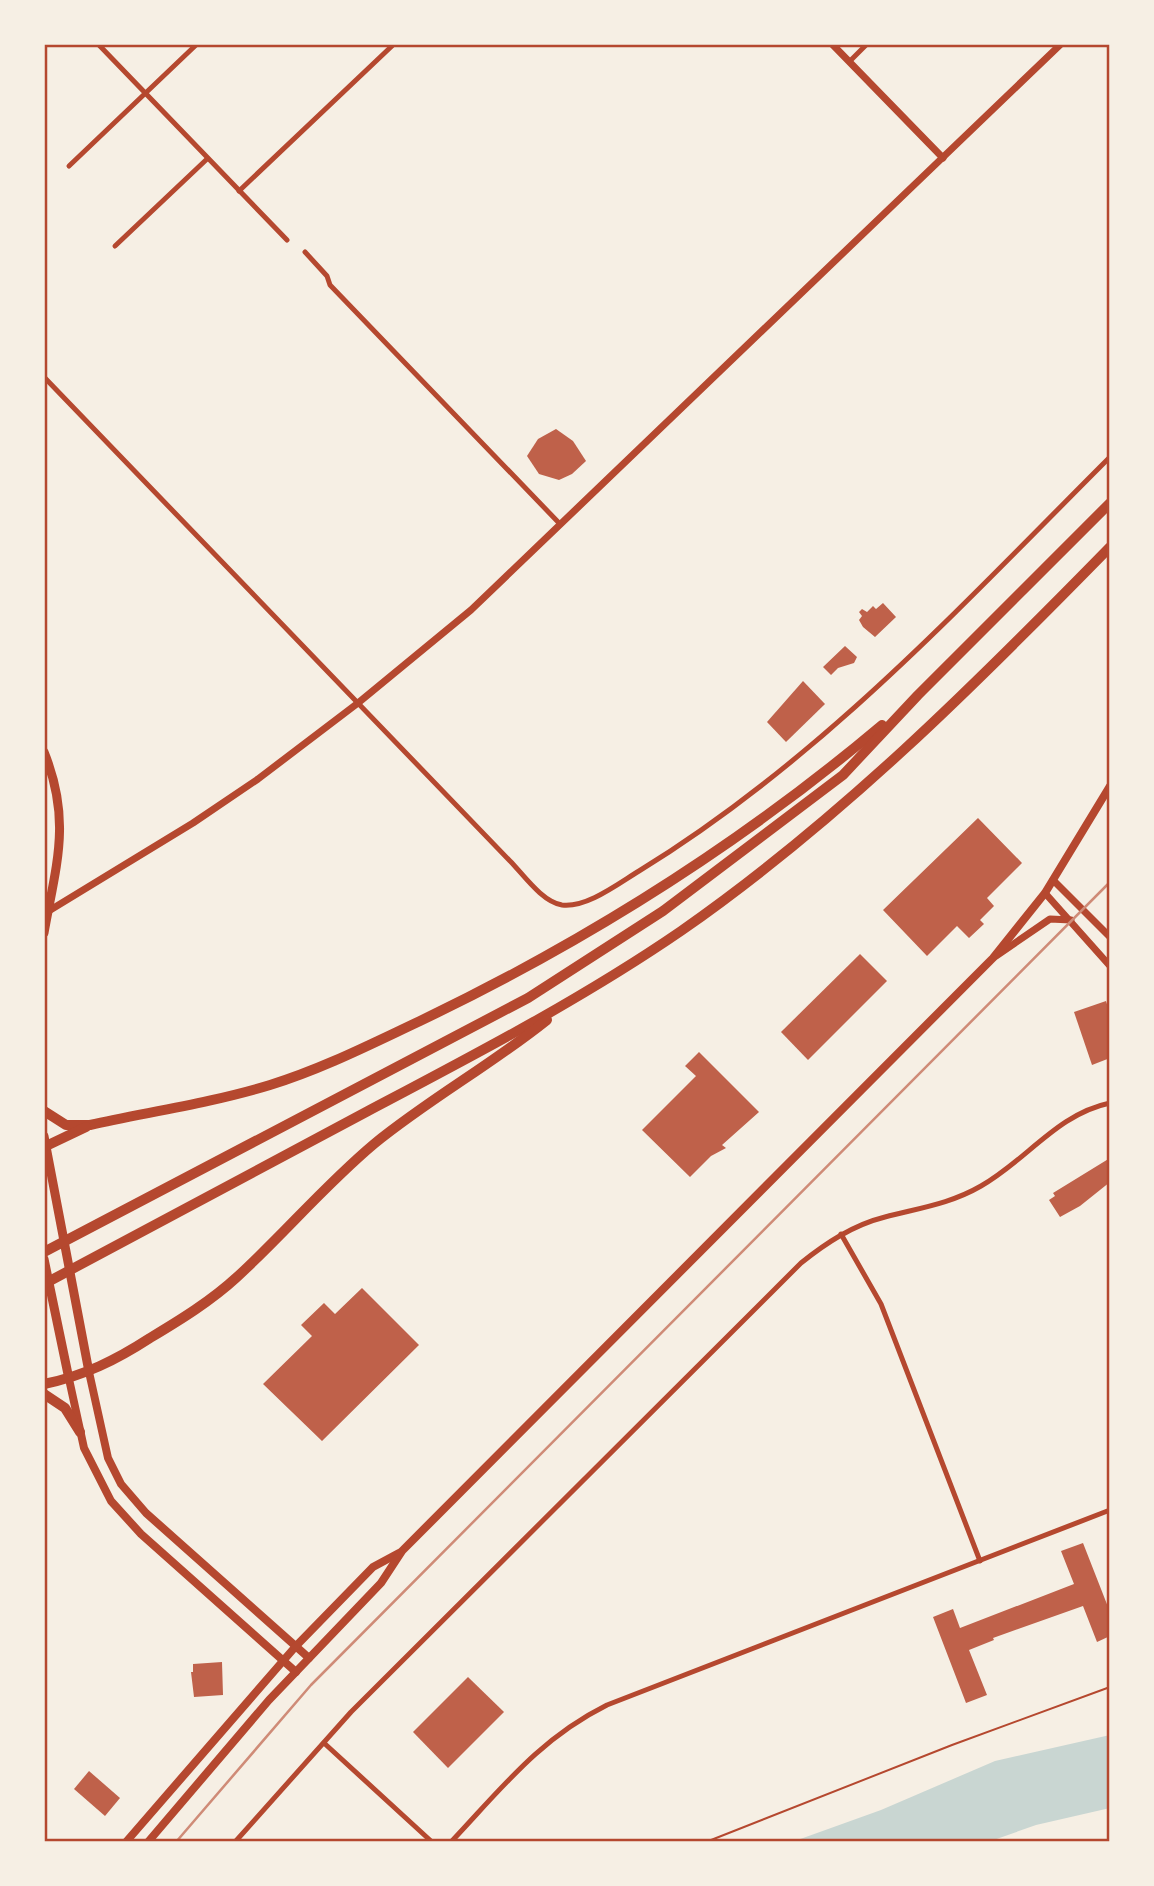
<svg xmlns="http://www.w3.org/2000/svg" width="1154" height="1886" font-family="'Roboto Condensed',sans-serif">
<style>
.water{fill:#c9d6d2}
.building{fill:#bf614a}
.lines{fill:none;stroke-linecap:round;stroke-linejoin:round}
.path{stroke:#b5482f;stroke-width:2}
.minor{stroke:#b5482f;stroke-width:5}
.tertiary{stroke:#b5482f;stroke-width:7}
.secondary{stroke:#b5482f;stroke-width:8}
.primary{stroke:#b5482f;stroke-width:9}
.motorway{stroke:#b5482f;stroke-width:10}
.rail{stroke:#cf8b77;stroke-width:2.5}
.neatline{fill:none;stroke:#b5482f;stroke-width:2.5}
</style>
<rect width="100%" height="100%" fill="#f6efe4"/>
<path class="water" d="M1110,1735v73l-74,17 -48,17h-196l89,-32 114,-49z"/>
<g class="building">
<path d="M556,429l17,12 13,20 -14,13 -13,6 -20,-6 -12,-18 11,-17z"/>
<path d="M883,603l13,14 -21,20 -12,-10 -4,-7 3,-4 -3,-4 3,-3 5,3 6,-6 3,3z"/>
<path d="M845,646l12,11 -3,6 -16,5 -7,7 -8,-8z"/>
<path d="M803,681l22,23 -39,38 -19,-20z"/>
<path d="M978,818l44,45 -35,35 7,8 -14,14 4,4 -15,14 -12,-12 -30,30 -44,-46z"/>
<path d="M860,954l27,27 -79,79 -27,-28z"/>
<path d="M1106,1001l4,13v44l-18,7 -18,-53z"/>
<path d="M699,1052l60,60 -37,33 4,3 -15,8 -21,21 -48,-47 54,-54 -11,-10z"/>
<path d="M1110,1158v24l-30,24 -20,11 -11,-17 6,-4 -2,-3z"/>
<path d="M362,1288l57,57 -97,96 -59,-57 49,-48 -11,-11 23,-22 11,11z"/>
<path d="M1083,1543l27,69v24l-13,6 -14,-36 -90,32 1,2 -25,10 18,45 -21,8 -33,-86 20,-8 7,19 114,-44 -13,-33z"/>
<path d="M222,1662l1,33 -29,2 -3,-25h2v-8z"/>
<path d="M468,1677l36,35 -56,56 -35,-36z"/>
<path d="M89,1771l31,27 -15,18 -31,-27z"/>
</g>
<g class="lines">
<path class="path" d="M706,1842l246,-97 158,-58"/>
<g class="minor">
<path d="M98,44l189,196"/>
<path d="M849,62l18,-18"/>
<path d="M69,166l128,-122"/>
<path d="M239,191l155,-147"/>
<path d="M115,246l92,-87"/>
<path d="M305,252l22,24 3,9 230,239"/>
<path d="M44,377l466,484c13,13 32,41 52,44 25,3 57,-22 77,-34 181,-111 322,-265 471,-414"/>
<path d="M841,1234l40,70 99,257"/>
<path d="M324,1743l108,99"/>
<path d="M235,1842l116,-130 450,-449c25,-20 52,-38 84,-46 34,-9 65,-13 96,-31 46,-26 76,-72 129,-83"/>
<path d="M451,1842c51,-54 88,-103 156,-137l503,-195"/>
</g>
<g class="tertiary">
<path d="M832,44l111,114"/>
<path d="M1053,880l57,57"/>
<path d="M1045,893l65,73"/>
<path d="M47,912l146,-89 65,-44 100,-76 113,-93 590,-566"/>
<path d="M996,956l54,-37 21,1"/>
</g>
<g class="secondary">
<path d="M89,1372l19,86 13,26 25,29 163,145"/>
<path d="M69,1379l15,69 27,53 30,33 155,138"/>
<path d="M126,1842l170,-196 77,-79 26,-14"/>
<path d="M148,1842l121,-142 112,-117 21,-32 591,-593 52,-65 65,-107"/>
</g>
<g class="primary">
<path d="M44,752c28,69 12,113 0,181"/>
<path d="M44,1136l45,236"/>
<path d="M44,1259l25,120"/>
</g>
<g class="motorway">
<path d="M44,1111l22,14h24c59,-13 121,-22 180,-40 52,-16 101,-41 150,-64 165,-79 322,-178 462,-296"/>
<path d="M44,1147l42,-20"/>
<path d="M44,1252l484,-254 135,-87 180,-136 75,-80 192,-192"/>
<path d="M44,1284c108,-58 216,-116 324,-173 106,-56 214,-112 313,-180 159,-111 294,-246 429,-384"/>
<path d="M44,1384c40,-8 72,-24 106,-46 30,-18 61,-37 87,-61 47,-43 88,-92 137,-133 55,-45 117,-79 173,-124"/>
<path d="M44,1394l21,14 15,24"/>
</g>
<path class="rail" d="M176,1842l135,-157 799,-803"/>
</g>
<rect width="1154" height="1886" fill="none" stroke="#f6efe4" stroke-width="91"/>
<rect x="46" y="46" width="1062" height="1794" class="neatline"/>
</svg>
